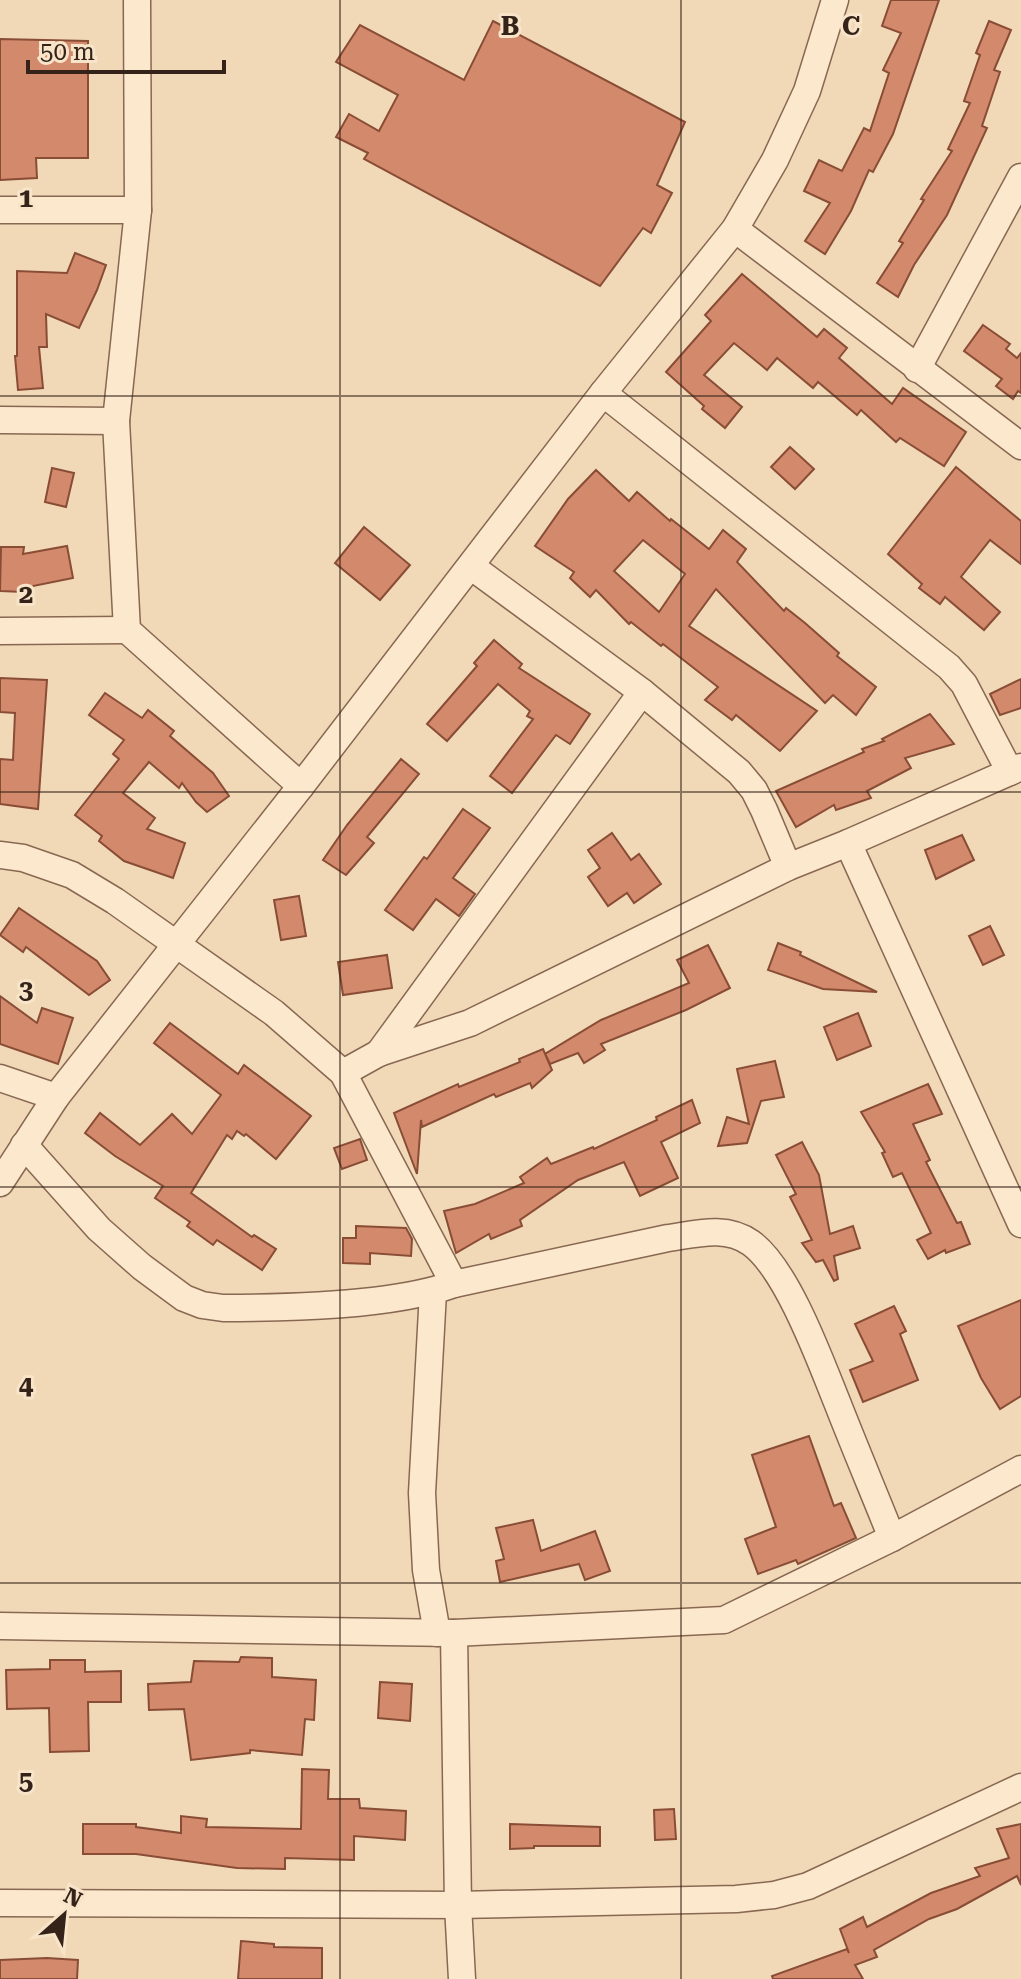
<svg xmlns="http://www.w3.org/2000/svg" width="1021" height="1979" font-family="'Roboto Serif',serif">
<style>
.building{fill:#d3896b;stroke:#894d36;stroke-width:2;fill-rule:evenodd}
.lines{fill:none;stroke-linecap:round;stroke-linejoin:round}
.minor-casing{stroke:#886852;stroke-width:29}
.minor{stroke:#fce8cc;stroke-width:26}
.grid{fill:none;stroke:#352319;stroke-width:2;stroke-opacity:0.55}
.grid-label{font-size:26px;text-anchor:middle;font-weight:bold;fill:#352319;stroke:#f8e4c8;stroke-width:6;stroke-linejoin:round;paint-order:stroke}
</style>
<rect width="100%" height="100%" fill="#f1d9b8"/>
<g class="building">
<path d="M891,0h48l-46,134 -20,38 -4,-2 -18,41 -26,43 -20,-13 25,-38 -26,-12 15,-31 23,11 22,-43 6,3 19,-58 -6,-3 18,-37 -19,-7z"/>
<path d="M493,21l192,101 -28,63 15,8 -21,40 -8,-5 -43,58 -236,-127 4,-6 -32,-16 13,-23 30,17 19,-36 -62,-33 24,-37 104,55z"/>
<path d="M989,21l22,9 -17,40 6,2 -18,54 5,2 -40,87 -33,50 -16,32 -21,-14 26,-40 -4,-2 25,-41 -3,-1 31,-48 -4,-2 22,-46 -6,-2 16,-46 -4,-2z"/>
<path d="M0,39l88,2v117h-52l1,20 -37,2z"/>
<path d="M75,253l31,12 -9,25 -18,38 -33,-14 1,33h-8l4,41 -25,2 -3,-34h2v-85l50,2z"/>
<path d="M742,274l75,63 7,-8 23,19 -8,10 53,46 11,-16 63,44 -22,34 -44,-28 -4,4 -35,-32 -4,5 -39,-33 -5,6 -36,-30 -10,12 -33,-27 -30,32 38,32 -17,21 -23,-19 2,-3 -38,-34 45,-51 -6,-6z"/>
<path d="M983,325l27,19 -4,5 11,9 4,-5v40l-3,-2 -5,8 -17,-13 6,-7 -38,-28z"/>
<path d="M790,447l24,22 -19,20 -24,-22z"/>
<path d="M956,467l65,54v43l-31,-24 -29,37 39,35 -16,18 -39,-33 -5,7 -21,-16 3,-4 -34,-30z"/>
<path d="M52,468l22,5 -8,34 -21,-5z"/>
<path d="M596,470l33,31 8,-9 33,29 1,-2 38,30 14,-19 23,19 -9,13 47,49 2,-3 19,15 34,30 -2,3 39,31 -20,28 -23,-20 -8,8 -109,-114 -27,37 128,85 -37,40 -44,-36 -4,5 -27,-20 13,-13 -55,-43 -2,2 -30,-24 -2,2 -33,-34 -6,7 -20,-19 4,-6 -39,-26 33,-47zM643,540l42,34 -26,38 -45,-41z"/>
<path d="M364,527l46,38 -30,35 -45,-37z"/>
<path d="M67,546l6,32 -50,10v4l-23,-1 1,-44h23l-1,7z"/>
<path d="M494,640l28,24 -3,4 71,46 -20,30 -14,-9 -44,58 -22,-17 43,-57 -6,-3 3,-5 -32,-27 -51,57 -20,-17 50,-58 -3,-3z"/>
<path d="M0,678l47,2 -9,129 -38,-5v-45l13,1 2,-47 -15,-1z"/>
<path d="M1021,679v29l-21,7 -10,-21z"/>
<path d="M105,693l37,25 6,-8 26,21 -4,5 43,37 16,23 -22,16 -11,-10 -14,-19 -3,5 -30,-26 -26,31 32,25 -8,11 38,14 -12,35 -49,-17 -25,-20 3,-5 -27,-21 44,-56 -6,-5 11,-14 -35,-25z"/>
<path d="M930,714l24,30 -49,14 6,10 -44,23 4,7 -35,12 -2,-5 -38,22 -20,-36 88,-39 -2,-3 22,-8 -2,-2z"/>
<path d="M401,759l18,15 -52,63 7,6 -28,32 -23,-15 24,-35z"/>
<path d="M463,809l27,19 -37,50 22,16 -16,22 -23,-17 -23,31 -28,-20 39,-53 3,2z"/>
<path d="M612,833l19,27 8,-6 22,30 -27,19 -7,-10 -19,13 -20,-29 12,-9 -12,-18z"/>
<path d="M962,835l12,25 -38,19 -11,-29z"/>
<path d="M299,896l7,40 -25,4 -7,-40z"/>
<path d="M19,908l78,53 13,19 -21,15 -63,-48 -3,5 -23,-17z"/>
<path d="M990,926l14,29 -21,10 -14,-29z"/>
<path d="M778,943l23,9 -1,3 77,37 -54,-3 -55,-19z"/>
<path d="M708,945l22,43 -44,22 -85,34 4,6 -21,13 -6,-10 -28,11 -5,-10 56,-34 88,-37 -12,-23z"/>
<path d="M387,955l5,33 -49,7 -5,-33z"/>
<path d="M0,996l37,27 5,-15 31,10 -15,46 -58,-20z"/>
<path d="M858,1013l13,33 -34,14 -13,-33z"/>
<path d="M170,1023l68,51 6,-9 67,51 -35,43 -30,-25 -2,2 -7,-5 -5,8 -5,-4 -36,58 61,44 2,-2 22,14 -14,21 -45,-30 -4,5 -26,-19 3,-4 -35,-24 8,-12 -48,-30 -30,-23 15,-20 40,32 32,-31 20,20 29,-39 -67,-52z"/>
<path d="M543,1049l9,21 -20,18 -2,-5 -34,14 -2,-3 -72,33 -1,-7 -4,54 -23,-61 64,-29 1,3 61,-25 -1,-3z"/>
<path d="M775,1061l9,36 -23,4 -14,42 -29,3 9,-29 22,7 -12,-55z"/>
<path d="M928,1084l14,30 -29,10 17,36 -4,2 31,61 4,-1 9,22 -24,9 -1,-3 -17,9 -11,-19 14,-7 -29,-60 -9,4 -11,-24 3,-1 -24,-40z"/>
<path d="M692,1100l8,23 -39,19 17,36 -38,18 -16,-34 -46,18 -58,40 2,6 -31,13 -2,-5 -33,19 -12,-42 31,-7 49,-21 -4,-6 27,-19 4,6 42,-17 1,2 63,-29 -1,-3z"/>
<path d="M360,1139l7,21 -25,9 -8,-21z"/>
<path d="M802,1142l17,33 11,59 23,-8 7,22 -26,8 4,23 -4,2 -11,-21 -7,2 -14,-19 10,-3 -22,-43 6,-3 -20,-39z"/>
<path d="M356,1226l50,2 6,11 -1,17 -41,-3v11l-27,-1v-25h13z"/>
<path d="M1021,1300v96l-21,13 -19,-31 -23,-52z"/>
<path d="M894,1306l12,25 -6,3 18,46 -55,22 -13,-32 23,-9 -18,-37z"/>
<path d="M809,1436l25,70 7,-3 15,35 -58,26 -2,-4 -38,14 -13,-35 31,-12 -24,-72z"/>
<path d="M533,1520l8,31 54,-20 15,40 -25,9 -6,-16 -79,18 -4,-21 8,-2 -8,-31z"/>
<path d="M241,1657l31,1v19l44,3 -2,40 -9,-1 -3,36 -52,-5v3l-59,7 -7,-51 -35,1 -1,-26 43,-2 3,-21 45,1z"/>
<path d="M50,1660h35v12l36,-1v31h-33l1,49 -39,1 -1,-44 -42,1 -1,-39 44,-1z"/>
<path d="M380,1682l32,2 -2,37 -32,-3z"/>
<path d="M302,1769l27,1 -1,29h31l1,9 46,3 -1,29 -51,-4v24l-69,-2v11l-48,-1 -101,-14h-53v-30h53v3l45,6v-17l26,3 -1,8 95,2z"/>
<path d="M674,1809l2,30 -21,1 -1,-30z"/>
<path d="M510,1824l90,3v19h-66v2l-24,1z"/>
<path d="M1021,1824v61l-4,-9 -60,33 -28,10 -55,31 3,7 -22,8 8,14h-90l-1,-3 75,-27 2,4 -9,-24 23,-12 4,10 64,-34 49,-17 -5,-8 34,-10 -12,-29z"/>
<path d="M241,1941l33,3v3l48,1v31h-84z"/>
<path d="M47,1958l31,2 -1,19h-77v-19z"/>
</g>
<g class="lines">
<defs>
<g id="minor">
<path d="M137,0l1,210 -22,211 11,209 174,156"/>
<path d="M0,210h138"/>
<path d="M735,229l286,217"/>
<path d="M917,369l104,-192"/>
<path d="M603,393l346,274 15,17 46,88"/>
<path d="M0,420l116,1"/>
<path d="M472,567l170,125 97,80 15,18 10,20 24,57"/>
<path d="M0,631l127,-1"/>
<path d="M848,843l173,381"/>
<path d="M0,855l23,3 49,17 43,26 159,112 69,60 36,-20 91,-30 318,-156 60,-24 173,-76"/>
<path d="M379,1053l263,-361"/>
<path d="M343,1073l111,211"/>
<path d="M0,1078l56,19"/>
<path d="M24,1145l75,84 43,38 42,31 18,7 21,3c66,0 170,-2 231,-24l214,-46c28,-4 58,-13 83,5 36,26 69,117 86,159 18,46 37,91 55,136"/>
<path d="M0,1183l56,-86 245,-311 302,-393 132,-164 40,-69 32,-69 28,-91"/>
<path d="M433,1292l-11,201 4,77 11,63"/>
<path d="M0,1626l454,7 270,-13 168,-82 129,-69"/>
<path d="M454,1633l4,272 4,74"/>
<path d="M0,1903l458,2 278,-6 38,-4 34,-9 213,-99"/>
</g>
</defs>
<use href="#minor" class="minor-casing"/>
<use href="#minor" class="minor"/>
</g>
<path class="grid" d="M340,0v1979M681,0v1979M0,396h1021M0,792h1021M0,1187h1021M0,1583h1021"/>
<g class="grid-label">
<text x="510" y="35">B</text>
<text x="851" y="35">C</text>
<text x="26" y="207">1</text>
<text x="26" y="603">2</text>
<text x="26" y="999">3</text>
<text x="26" y="1394">4</text>
<text x="26" y="1790">5</text>
</g>
<g transform="translate(64 1915) rotate(27)" stroke="#f8e4c8" stroke-width="6" paint-order="stroke">
<path d="M0-6L14 30L0 20L-14 30Z" fill="#352319"/>
<text y="-12" font-size="22" font-weight="bold" text-anchor="middle" fill="#352319">N</text>
</g>
<path d="M28 60v12h196v-12" fill="none" stroke="#352319" stroke-width="4"/>
<text x="40" y="60" font-size="24" fill="#352319" stroke="#f8e4c8" stroke-width="6" paint-order="stroke">50 m</text>
</svg>
